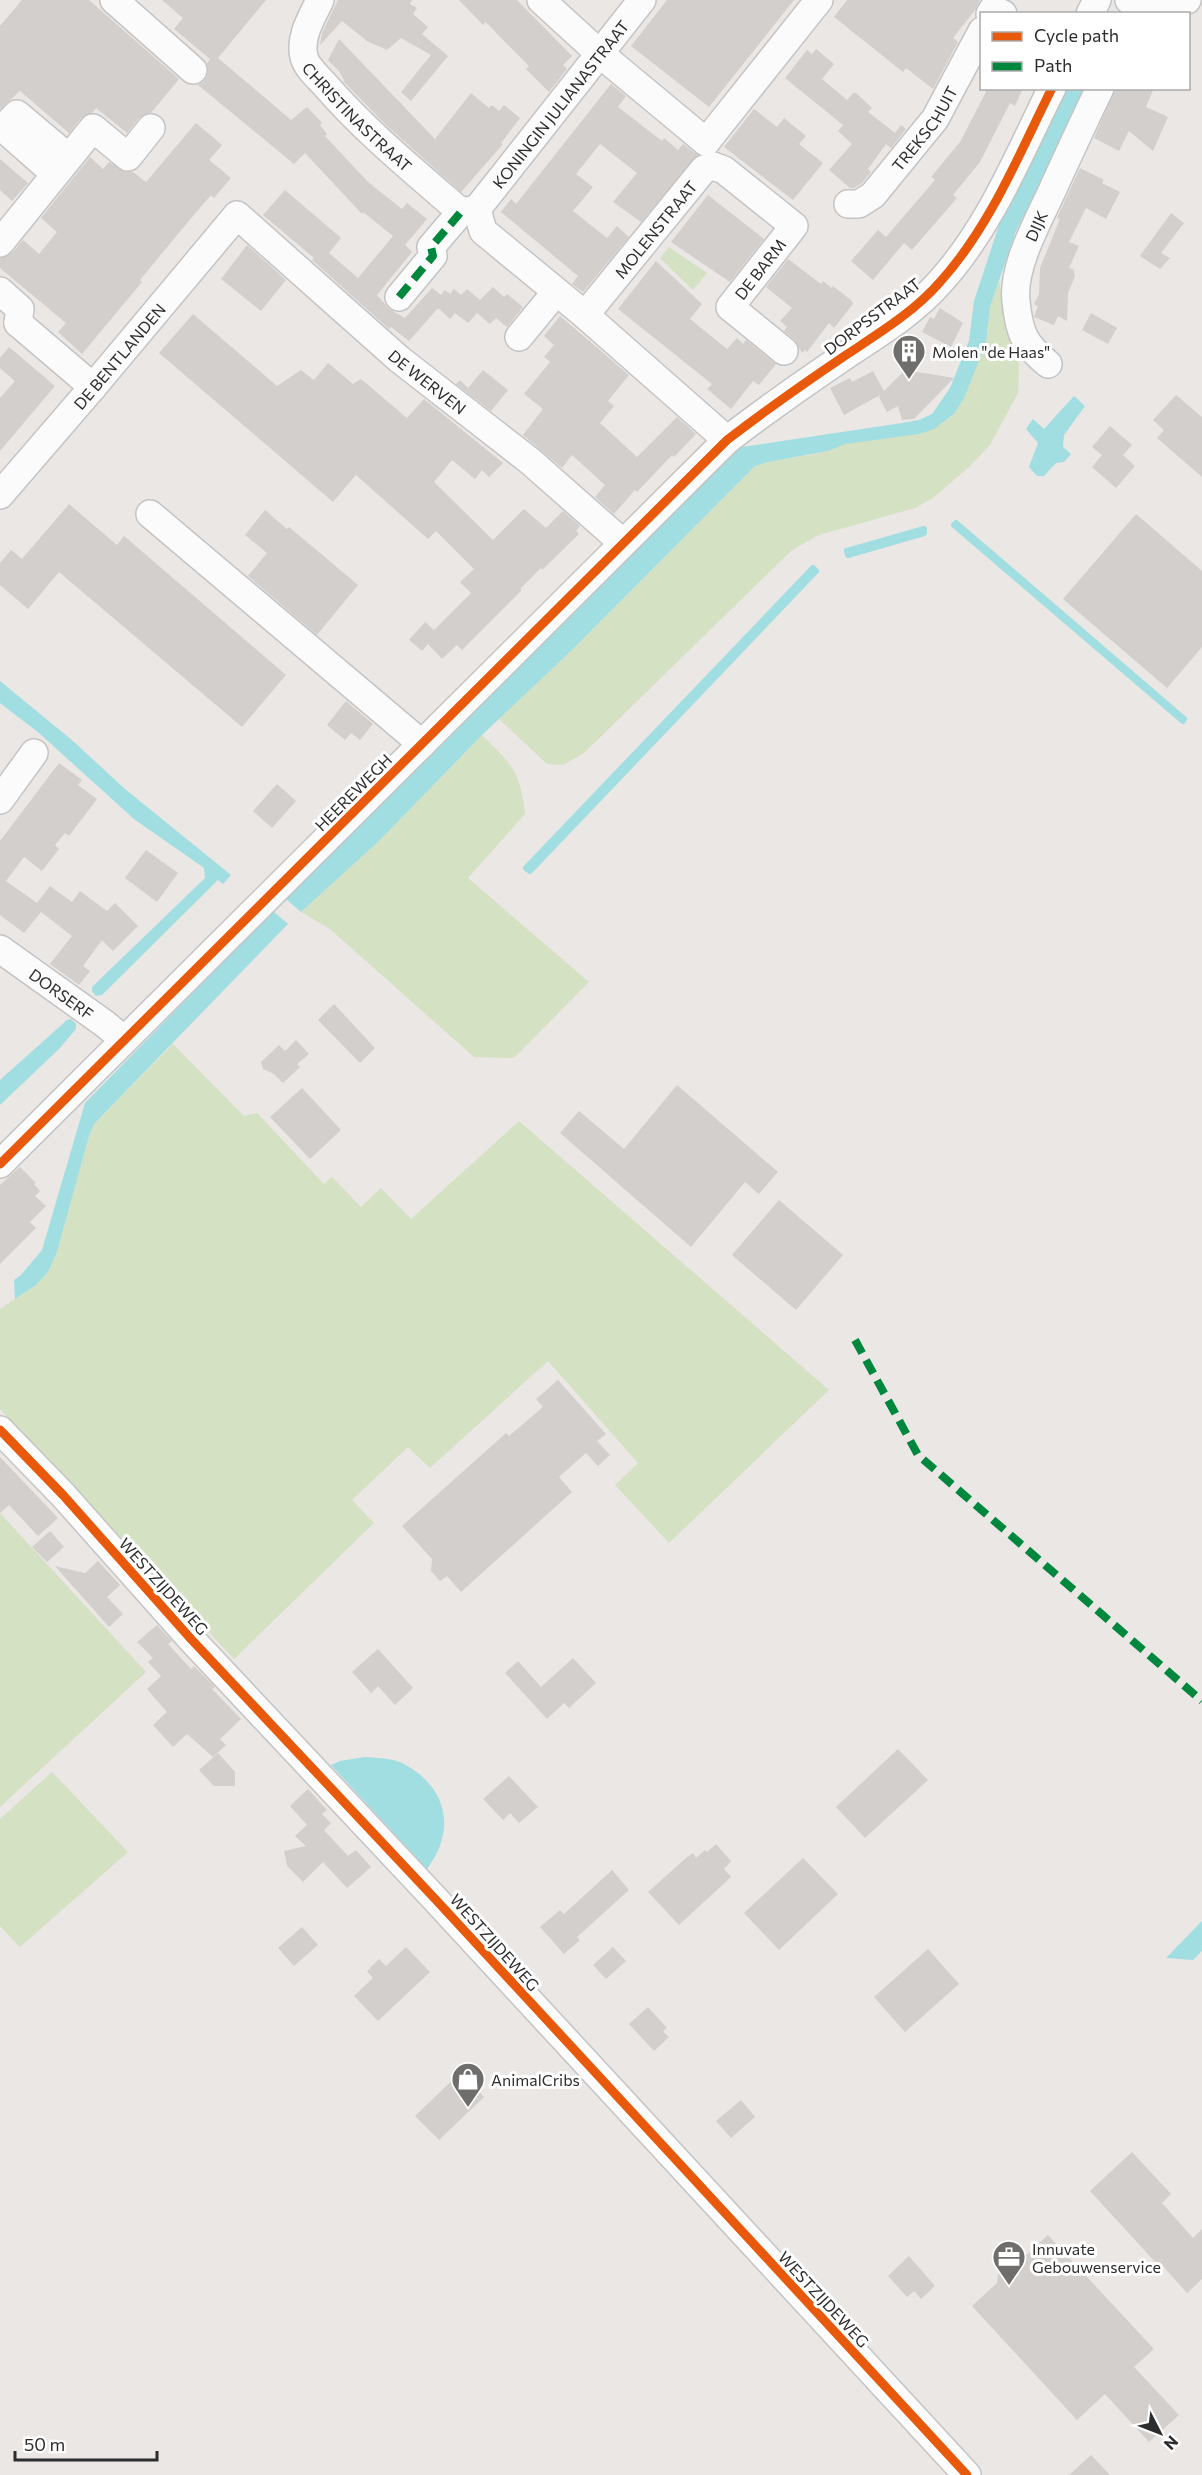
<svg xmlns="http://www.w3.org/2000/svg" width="1202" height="2475" font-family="Commissioner,sans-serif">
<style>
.green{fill:#d4e1c2}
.water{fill:#a1dee2}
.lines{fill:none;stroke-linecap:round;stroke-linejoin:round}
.stream{stroke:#a1dee2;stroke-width:6}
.building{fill:#d2cfcd}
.minor-casing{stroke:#c5c4c4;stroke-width:30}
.minor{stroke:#fcfbfb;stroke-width:27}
.quiet{stroke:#00873e;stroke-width:8;stroke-dasharray:15 8;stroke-linecap:butt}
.cycleway-casing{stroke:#fff;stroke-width:13}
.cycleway{stroke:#e8590c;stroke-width:9}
.labels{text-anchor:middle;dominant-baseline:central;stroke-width:6;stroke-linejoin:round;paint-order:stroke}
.street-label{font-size:16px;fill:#2d2d2d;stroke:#fff}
.poi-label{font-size:16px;fill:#2d2d2d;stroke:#fff;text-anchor:start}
</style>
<rect width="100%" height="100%" fill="#eae7e5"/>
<g class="green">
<path d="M669,247l38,26 -14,17 -33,-32z"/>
<path d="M999,281l6,32 14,52 -1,28 -28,52 -20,21 -37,32 -18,10 -96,27 -27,15 -208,203 -21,12 -16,-1 -48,-45 72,-68 184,-185c24,-9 49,-8 72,-15 6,-2 12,-6 18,-7 38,-10 78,-1 109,-30l32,-71 4,-36z"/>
<path d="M482,735c30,30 38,35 43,79l-57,64 121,104 -75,76 -40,-1 -144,-128 -29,-17 78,-71z"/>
<path d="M173,1044l71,72 13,-3 67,71 8,-7 29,30 20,-19 30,31 108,-98 310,269 -160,153 -54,-58 23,-22 -90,-102 -118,107 -22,-21 -56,53 22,23 -140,136 -234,-250v-100l36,-24 12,-13 9,-20 32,-116 5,-12z"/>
<path d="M0,1513l146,159 -146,135z"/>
<path d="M52,1772l76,80 -108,95 -20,-21v-107z"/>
</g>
<g class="water">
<path d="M1067,89h20l-71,142 -26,76 -4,36 -22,55 -10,16 -20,15 -15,5 -74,10 -17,7 -60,11 -13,4 -184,185 -89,84 -103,106 -78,71 -16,-14 141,-144 309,-303 7,-4 160,-24 17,-3 13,-6 18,-26 19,-47 5,-40 29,-88z"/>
<path d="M1074,396l11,10 -21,29 -1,12 8,7 -7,8 -8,1 -12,13h-7l-8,-9 9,-24 -12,-14 7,-10 11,10z"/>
<path d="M0,681l73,60 52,48 106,86 -8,9 -5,-4 -116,115 -6,1 -4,-5v-4l113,-109 -1,-10 -70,-49 -95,-86 -39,-30z"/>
<path d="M273,911l15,13 -194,200 -5,12 -32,116 -9,20 -12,13 -21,14 -1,-19 7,-5 21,-25 43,-147z"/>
<path d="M71,1019l5,5v5l-17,20 -59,56v-25l67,-60z"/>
<path d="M365,1757c12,1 26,1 37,6 45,23 55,66 25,106l-96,-104 9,-4z"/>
<path d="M1202,1921v30l-9,9 -27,-2z"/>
</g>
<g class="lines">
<g class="stream">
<path d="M956,523l228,196 -1,2 -229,-196z"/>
<path d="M924,529v4l-76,22 -1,-4z"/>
<path d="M813,568l3,3 -286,300 -4,-3z"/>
</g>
</g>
<g class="building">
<path d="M22,0h67l90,79 -28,34 -12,5 -12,15 -31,-25 -4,5 -11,5 -12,15 -49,-42 -20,18v-83z"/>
<path d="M162,0h104l-48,58 73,62 16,-13 15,16 -2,2 7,9 -2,2 43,46 34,27 5,-6 20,16 -22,26 7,7 -35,43 12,14 16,9 27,-30 9,7 4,-5 5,4 4,-5 7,6 6,-6 13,11 13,-13 11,10 3,-3 16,13 -16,20 -11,-9 -6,6 -13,-11 -9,10 -13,-10 -5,6 -12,-11 -29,33 -18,-14 -2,2 -77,-69 2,-2 -51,-43 22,-25 56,48 -12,15 29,25 35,-42 -30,-24 -1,2 -57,-61 -11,11 -96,-79 6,-4 4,-7 -1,-11 3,-4 -36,-30 9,-11z"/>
<path d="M338,0h74l-2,4 7,4 -4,6 15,13 -6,7 26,22 -37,45 -10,-9 30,-37 -30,-17 -14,12 -20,-9 -25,-20 -22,24 2,-12z"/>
<path d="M459,0h58l55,56 -9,9 4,4 -18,23 -23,-23 3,-3 -26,-26 -17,-18 -3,3z"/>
<path d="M667,0h127l-85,107 -78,-61z"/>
<path d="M847,0h133l-5,10 -22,28 5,4 -25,47 -27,-21 -3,4 -69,-55z"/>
<path d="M339,39l96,100 36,-46 18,15 3,-3 7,6 5,-6 16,13 -19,25 2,1 -42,48 -76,-68 -42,-43 1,-1 -5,-9 -11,-11z"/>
<path d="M816,49l18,15 -12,15 25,21 6,-7h3l16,15 -4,4 27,21 6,-8 5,4 -15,19 -5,-4 -18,25 3,3 -9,11 -8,5h-4l-21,-18 23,-26 -14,-13 5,-6 -58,-47 22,-28 5,4z"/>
<path d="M611,84l15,12 -8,11 44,34 2,-3 14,12 5,-6 15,11 -57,67 -28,-20 24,-29 -37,-29 -24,30 17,13 -20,24 34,27 10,-12 12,11 -46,55 -11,-8 6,-8 -77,-64 10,-13 5,5z"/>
<path d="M980,88h43l-8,18 -5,-3 -30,59 -27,33 4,3 -45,52 -8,-7 -31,37 -22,-19 27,-31 8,7 49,-57 -4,-3 29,-35 26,-50z"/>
<path d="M1115,88h39l-8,19 22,10 -15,34 -24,-20 -10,20 -25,-13z"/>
<path d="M754,109l23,18 7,-9 22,18 -7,8 24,19 -30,37 -69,-53z"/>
<path d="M196,123l26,22 -13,15 22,18 -17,20 -3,-3 -24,28 -47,57 2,2 -60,72 -24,-22 8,-9 -66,-55v-10l12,-5 11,-13 16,14 18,-22 -16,-14 49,-61 13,12 6,-7 16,10h8l13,10z"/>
<path d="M0,159l28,24 -16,18 -12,-11z"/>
<path d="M1080,168l24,12 -2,3 18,9 -14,27 -20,-11 -17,34 10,4 -10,22 4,1 2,7 -7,17 -1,28 -9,-5 -4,9 -20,-8 4,-11 -4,-2 5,-10 1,-26 20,-49 -3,-1z"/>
<path d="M708,195l56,44 -34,43 -59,-40z"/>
<path d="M1171,213l13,10 -23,30 9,5 -10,11 -20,-13z"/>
<path d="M247,245l39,35 -25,31 -40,-32z"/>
<path d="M788,259l33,25 2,-3 9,7 1,-2 19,15 1,3 -19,24 -5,-5 -22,29 -2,-2 -3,3 -8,-14 -10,-8 3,-4 -7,-6 12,-13 -26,-21z"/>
<path d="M656,261l46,43 -12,15 37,30 10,-11 6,6 3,-4 30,24 -17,21 -6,-4 -22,28 -24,-20 5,-5 -94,-75z"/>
<path d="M940,308l23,15 -12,24 -29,-15 8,-15 4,2z"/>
<path d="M1091,313l26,15 -9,16 -26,-14z"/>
<path d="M193,314l84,72 24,-16 13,10 14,-17 25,21 8,-5 46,39 17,-19 79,64 -14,14 -7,-7 -7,9 -23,-19 -18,22 59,58 31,-31 22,19 17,-17 17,15 -4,5 3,3 -37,36 -1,-2 -21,21 2,1 -60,60 -5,-5 -15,14 -14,-15 -6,7 -13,-11 16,-18 9,8 37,-37 -11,-11 14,-13 -38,-38 -8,8 -72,-64 -23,27 -174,-149z"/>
<path d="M560,316l69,59 -21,26 6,5 -14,17 37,34 40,-40 19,17 -22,23 -2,-2 -35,37 -2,-2 -21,24 -19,-17 10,-12 -33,-30 -10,13 -39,-33 20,-26 -19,-15 26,-32 -6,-5 10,-12 -10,-9z"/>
<path d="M9,347l46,39 -55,65v-53l15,-17 -15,-13v-10z"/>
<path d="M908,367l4,4 42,7 -40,41 -12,1 -4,-14 -11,6 -8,-15 1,-2 -36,20 -14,-27 20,-10 2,4 21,-11 11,20z"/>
<path d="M483,370l25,20 -17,21 -35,-27 4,-4 8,8z"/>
<path d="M1176,395l26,22v60l-45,-39 7,-8 -11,-10z"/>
<path d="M1110,426l22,19 -9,10 12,11 -19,22 -24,-21 10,-12 -10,-8z"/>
<path d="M69,504l48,41 7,-9 162,139 -44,52 -183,-155 -31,37 -28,-24v-22l11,-13 11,9z"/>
<path d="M265,510l22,19 2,-2 69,58 -41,50 -69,-59 19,-23 -22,-18z"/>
<path d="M1136,514l66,57v76l-35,41 -104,-89z"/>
<path d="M346,701l27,23 -13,16 -9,-7 -6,7 -18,-15z"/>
<path d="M59,763l23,17 -4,5 19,14 -28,37 -4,-3 -10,12 4,4 -17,22 -18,-14 -18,24 31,22 13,-17 22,16 8,-11 27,20 8,-8 23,23 -25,25 -11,-11 -19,26 7,5 -11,14 -29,-21 22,-28 -31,-24 -17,21 -24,-18v-74z"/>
<path d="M277,784l19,17 -24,27 -19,-17z"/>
<path d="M146,850l32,23 -21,29 -32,-24z"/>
<path d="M334,1004l41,44 -15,15 -42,-43z"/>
<path d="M296,1040l13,14 -12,10 3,3 -17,16 -9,-9 -11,-5 -2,-7 18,-17 6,6z"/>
<path d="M677,1085l101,87 -19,22 -14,-12 -54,65 -131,-114 19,-22 45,38z"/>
<path d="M302,1088l39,42 -31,29 -40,-42z"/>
<path d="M20,1167l16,16 -2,1 6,7 -5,5 11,10 -16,16 6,6 -36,36v-79z"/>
<path d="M779,1200l64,55 -47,55 -64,-55z"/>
<path d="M558,1380l48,54 -9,7 13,14 -12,11 -12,-13 -27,24 13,15 -111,100 -14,-16 -7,5 -9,-10 1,-12 -30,-33 104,-93 3,3 34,-29 -7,-8z"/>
<path d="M0,1457l58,61 -20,18 -29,-31 -9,8z"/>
<path d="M50,1531l14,16 -17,15 -15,-15z"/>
<path d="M98,1561l22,24 -13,12 16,17 -14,13 -54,-61 30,7z"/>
<path d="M157,1625l15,16 -4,3 23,25 3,-3 21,21 -3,2 29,30 -21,20 6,6 -13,12 -26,-23 -14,13 -20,-22 14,-13 -20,-23 14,-13 -13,-14 5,-4 -16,-16z"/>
<path d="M378,1649l35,39 -18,17 -17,-19 -7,7 -19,-21z"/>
<path d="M573,1658l23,25 -27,25 -5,-5 -17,16 -42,-46 13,-12 23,26z"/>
<path d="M898,1749l30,31 -63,58 -29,-31z"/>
<path d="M218,1753l17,19v14h-21l-15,-16z"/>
<path d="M509,1776l29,31 -19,16 -9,-10 -7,7 -20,-21z"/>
<path d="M308,1789l19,21 -5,4 9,9 -7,7 24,26 8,-6 15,17 -24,21 -24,-26 -20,20 -16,-16 -3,-15 22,-5 -11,-10 12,-11 -17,-19z"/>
<path d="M716,1844l15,17 -7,8 7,8 -52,48 -31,-33 38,-34 7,-5 3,5 9,-8 2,2z"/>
<path d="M803,1858l35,36 -59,56 -35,-37z"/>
<path d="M612,1870l17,20 -52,47 3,3 -16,14 -24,-27 20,-17 4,4z"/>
<path d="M302,1927l16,18 -24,21 -16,-18z"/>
<path d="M406,1947l24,25 -52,49 -24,-25 19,-18 -6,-7 12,-12 7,7z"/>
<path d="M613,1947l13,14 -20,18 -13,-14z"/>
<path d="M928,1949l31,35 -54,48 -31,-35z"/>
<path d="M648,2007l19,21 -4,3 6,6 -15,14 -25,-27z"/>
<path d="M461,2072l23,25 -45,43 -24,-24z"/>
<path d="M741,2100l14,17 -24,21 -15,-17z"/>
<path d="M1132,2152l39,42 -9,9 31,35 9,-9v50l-15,14 -27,-30 -2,2 -68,-74z"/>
<path d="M1048,2235l106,114 -20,18 45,48 -30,27 -44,-48 -28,26 -105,-114 25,-23 1,-9 7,1z"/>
<path d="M909,2256l26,30 -14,13 -7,-8 -7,6 -19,-21z"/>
<path d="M1091,2455l19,20h-41z"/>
</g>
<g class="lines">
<defs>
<g id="minor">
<path d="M114,0l79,70"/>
<path id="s1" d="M320,0c-8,17 -21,37 -16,57 3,11 14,20 22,29 40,46 89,86 135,126l16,-3 6,22 102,84 142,125"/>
<path d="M541,0l58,53 107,89"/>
<path d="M1129,0c21,10 37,8 58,0"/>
<path d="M990,14l3,-5 10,5"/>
<path d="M1090,14l7,-14"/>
<path d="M706,142l113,-142"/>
<path d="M713,166l11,4 70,56 -64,81 54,44"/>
<path d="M54,173l-51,-45 14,-14 51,43"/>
<path id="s2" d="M848,204h11l14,-9 62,-76 47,-88"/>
<path id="s3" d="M477,209l165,-209"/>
<path d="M0,243l93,-115 35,29 23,-29"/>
<path d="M0,291l20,18 -2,14"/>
<path d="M399,297l34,-41 -2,-9 30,-35"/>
<path id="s4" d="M585,315l119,-146 9,-3"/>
<path d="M18,323l75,64"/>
<path d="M519,337l37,-45"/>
<path id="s5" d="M1048,364c-24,-20 -29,-31 -32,-63 -4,-33 21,-78 35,-108 16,-35 32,-70 49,-105"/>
<path id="s6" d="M0,495l93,-108 144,-172 162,144 131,102 93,82"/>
<path d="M150,514l272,230"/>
<path d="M0,800l34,-47"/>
<path id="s7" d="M0,949l105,75 19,16"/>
<path d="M0,1164l727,-724c39,-30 79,-58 119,-85 33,-22 68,-43 94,-73 50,-55 79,-128 112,-194"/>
<path d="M0,1430l63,65 128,144 246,262 530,574"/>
</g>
</defs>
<use href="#minor" class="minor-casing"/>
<use href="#minor" class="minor"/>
<g class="quiet">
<path d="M399,297l34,-41 -2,-9 30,-35"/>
<path d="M855,1340l63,115 284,246"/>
</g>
<defs>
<g id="cycleway">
<path d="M0,1164l727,-724c39,-30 79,-58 119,-85 33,-22 68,-43 94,-73 50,-55 79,-128 112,-194"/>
<path d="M0,1430l63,65 128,144 246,262 530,574"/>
</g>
</defs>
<use href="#cycleway" class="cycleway-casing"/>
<use href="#cycleway" class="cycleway"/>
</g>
<defs>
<symbol id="building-pin" viewBox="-11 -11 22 30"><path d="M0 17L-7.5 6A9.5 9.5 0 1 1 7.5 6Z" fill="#6f6e6d" stroke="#fff"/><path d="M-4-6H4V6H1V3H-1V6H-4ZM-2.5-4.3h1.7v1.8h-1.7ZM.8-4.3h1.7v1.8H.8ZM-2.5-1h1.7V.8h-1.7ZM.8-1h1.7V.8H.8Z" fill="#fff"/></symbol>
<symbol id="shop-pin" viewBox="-11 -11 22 30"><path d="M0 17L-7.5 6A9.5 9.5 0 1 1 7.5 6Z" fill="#6f6e6d" stroke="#fff"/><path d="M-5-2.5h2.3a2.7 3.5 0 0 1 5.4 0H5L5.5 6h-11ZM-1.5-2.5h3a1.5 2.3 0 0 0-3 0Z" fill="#fff"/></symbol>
<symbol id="office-pin" viewBox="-11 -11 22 30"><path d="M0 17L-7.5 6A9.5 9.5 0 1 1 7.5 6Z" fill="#6f6e6d" stroke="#fff"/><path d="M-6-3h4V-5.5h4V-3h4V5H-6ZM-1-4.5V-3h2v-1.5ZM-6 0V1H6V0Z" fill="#fff"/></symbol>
</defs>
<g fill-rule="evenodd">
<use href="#building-pin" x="890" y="332" width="38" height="52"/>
<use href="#shop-pin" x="449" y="2060" width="38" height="52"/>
<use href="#office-pin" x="990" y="2238" width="38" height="52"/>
</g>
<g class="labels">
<g class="street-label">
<text stroke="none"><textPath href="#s3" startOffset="134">KONINGIN JULIANASTRAAT</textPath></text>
<text stroke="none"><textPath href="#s1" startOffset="141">CHRISTINASTRAAT</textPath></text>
<text stroke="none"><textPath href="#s2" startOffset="112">TREKSCHUIT</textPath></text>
<text stroke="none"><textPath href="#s5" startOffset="152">DIJK</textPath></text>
<text stroke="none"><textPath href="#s4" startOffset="111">MOLENSTRAAT</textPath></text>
<text transform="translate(760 269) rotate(-52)">DE BARM</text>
<text transform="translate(872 316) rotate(-37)">DORPSSTRAAT</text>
<text stroke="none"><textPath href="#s6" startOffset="183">DE BENTLANDEN</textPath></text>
<text stroke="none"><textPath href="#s6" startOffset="620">DE WERVEN</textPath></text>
<text transform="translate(353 792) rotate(-45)">HEEREWEGH</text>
<text stroke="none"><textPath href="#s7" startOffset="76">DORSERF</textPath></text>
<text transform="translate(164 1586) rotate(48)">WESTZIJDEWEG</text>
<text transform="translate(495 1942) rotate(48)">WESTZIJDEWEG</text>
<text transform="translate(824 2299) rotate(47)">WESTZIJDEWEG</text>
</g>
<g class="poi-label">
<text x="932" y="351">Molen "de Haas"</text>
<text x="491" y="2079">AnimalCribs</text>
<text x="1032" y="2248">Innuvate<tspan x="1032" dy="18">Gebouwenservice</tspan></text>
</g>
</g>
<rect x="980" y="12" width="210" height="78" fill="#ffffff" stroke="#ababab" stroke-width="1.5"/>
<rect x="992" y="32" width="30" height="9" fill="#e8590c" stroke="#ababab" stroke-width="1.5"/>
<text x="1034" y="42" font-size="18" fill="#2d2d2d">Cycle path</text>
<rect x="992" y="62" width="30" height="9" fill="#00873e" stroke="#ababab" stroke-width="1.5"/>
<text x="1034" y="72" font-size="18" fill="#2d2d2d">Path</text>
<g transform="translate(1160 2433) rotate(132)" stroke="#ffffff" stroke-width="4.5" paint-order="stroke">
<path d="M0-4.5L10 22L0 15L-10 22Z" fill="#2d2d2d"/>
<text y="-9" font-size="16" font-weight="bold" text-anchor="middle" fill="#2d2d2d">N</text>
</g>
<path d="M15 2451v9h142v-9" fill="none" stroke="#2d2d2d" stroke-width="3"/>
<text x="24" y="2451" font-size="18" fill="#2d2d2d" stroke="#ffffff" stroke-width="4.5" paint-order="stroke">50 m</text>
</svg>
